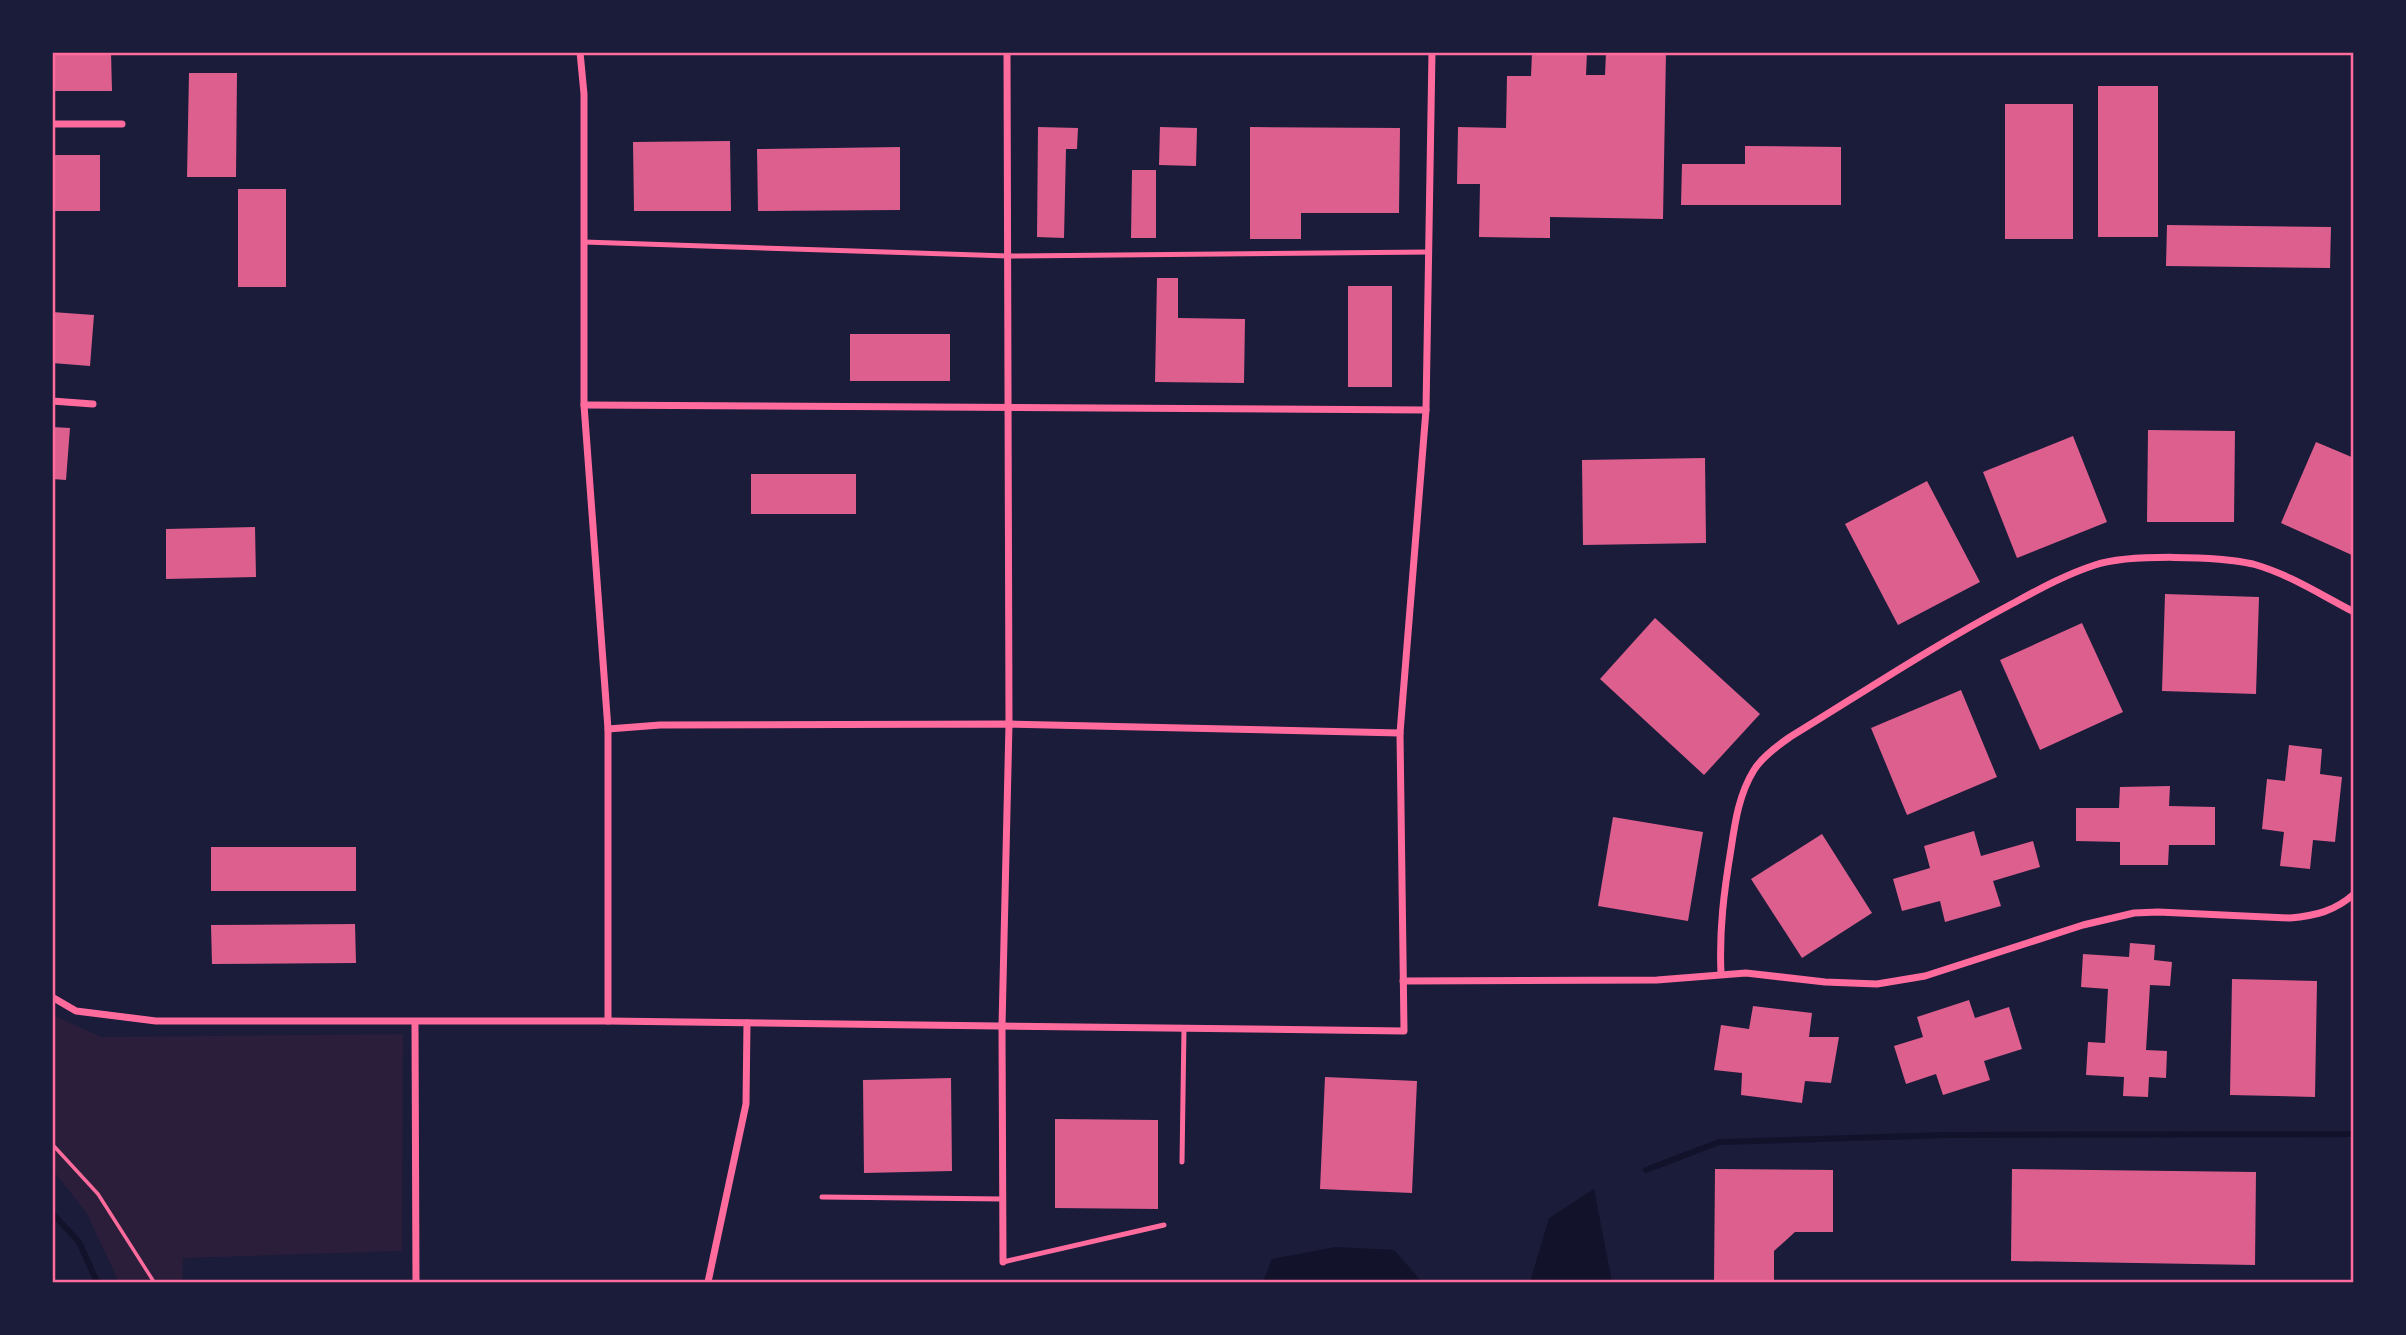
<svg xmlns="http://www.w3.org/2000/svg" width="2406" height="1335" font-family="Ubuntu,sans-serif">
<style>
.green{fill:#2a1e3b}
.water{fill:#12122b}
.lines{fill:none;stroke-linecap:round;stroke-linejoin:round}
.stream{stroke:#12122b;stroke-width:6}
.building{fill:#dd5f8e}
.path{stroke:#ff6b9d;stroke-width:3.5}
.service{stroke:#ff6b9d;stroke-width:5}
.minor{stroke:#ff6b9d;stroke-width:7}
.neatline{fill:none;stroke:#ff6b9d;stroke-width:2.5}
</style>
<rect width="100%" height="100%" fill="#1b1b3a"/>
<polygon class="green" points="53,1015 101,1037 403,1034 402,1251 183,1258 182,1282 119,1282 87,1214 53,1170"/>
<g class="water">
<polygon points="1594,1189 1612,1282 1530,1282 1549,1218"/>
<polygon points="1336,1247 1394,1250 1422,1282 1263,1282 1272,1259"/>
</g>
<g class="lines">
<g class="stream">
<polyline points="1646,1170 1719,1142 1947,1135 2354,1134"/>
<polyline points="52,1213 79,1242 97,1282"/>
</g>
</g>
<g class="building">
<polygon points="52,52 111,52 112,91 52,91"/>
<polygon points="1532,52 1587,52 1586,75 1605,75 1606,52 1666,52 1663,219 1550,217 1550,238 1479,237 1480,184 1457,184 1458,127 1506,128 1507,76 1531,76"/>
<polygon points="189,73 237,73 236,177 187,177"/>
<rect x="2098" y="86" width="60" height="151"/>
<rect x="2005" y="104" width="68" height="135"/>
<polygon points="1038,127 1078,128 1077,149 1066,149 1064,238 1037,237"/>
<polygon points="1160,127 1197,128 1196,166 1159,165"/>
<polygon points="1250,127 1400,128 1399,213 1301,213 1301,239 1250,239"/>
<polygon points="730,141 731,211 634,211 633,142"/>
<polygon points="1745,146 1841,147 1841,205 1681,205 1682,164 1745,164"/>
<polygon points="900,147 900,210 758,211 757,149"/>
<rect x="52" y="155" width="48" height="56"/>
<polygon points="1132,170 1156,170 1156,238 1131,238"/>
<rect x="238" y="189" width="48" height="98"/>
<polygon points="2167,225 2331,227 2330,268 2166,266"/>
<polygon points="1157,278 1178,278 1178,318 1245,319 1244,383 1155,382"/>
<rect x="1348" y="286" width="44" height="101"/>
<polygon points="52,312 94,315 90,366 52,363"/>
<rect x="850" y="334" width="100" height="47"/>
<polygon points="52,427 70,428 66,480 52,479"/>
<polygon points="2148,430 2235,431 2234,522 2147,522"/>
<polygon points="2073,436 2107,522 2017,558 1983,472"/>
<polygon points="2316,442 2354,458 2354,556 2281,523"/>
<polygon points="1705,458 1706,543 1583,545 1582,460"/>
<rect x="751" y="474" width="105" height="40"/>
<polygon points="1927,481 1980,582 1898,625 1845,524"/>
<polygon points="255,527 256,577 166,579 166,529"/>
<polygon points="2165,594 2259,597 2256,694 2162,691"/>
<polygon points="1655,618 1760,714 1704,775 1600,679"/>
<polygon points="2082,623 2123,712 2040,750 2000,660"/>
<polygon points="1961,690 1997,777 1907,815 1871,728"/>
<polygon points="2289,745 2322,749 2320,774 2342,777 2335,842 2313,840 2310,869 2280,866 2284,832 2262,829 2267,779 2285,781"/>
<polygon points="2170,786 2169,806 2215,807 2215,845 2169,845 2168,865 2120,865 2120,842 2076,841 2076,808 2119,808 2120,787"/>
<polygon points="1613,817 1703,832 1688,921 1598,906"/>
<polygon points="1974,831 1981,856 2033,841 2040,867 1993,881 2001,906 1945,922 1940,901 1902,911 1893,879 1930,868 1924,846"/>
<polygon points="1822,834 1872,913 1802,958 1751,879"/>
<rect x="211" y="847" width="145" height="44"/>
<polygon points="355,924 356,963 212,964 211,925"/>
<polygon points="2130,943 2155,945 2154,960 2172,962 2170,986 2150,985 2146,1050 2167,1051 2166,1078 2149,1077 2148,1097 2123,1096 2124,1077 2086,1075 2088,1042 2105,1043 2108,989 2081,987 2083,954 2129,957"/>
<polygon points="2232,979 2317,981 2315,1097 2230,1095"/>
<polygon points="1969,1000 1975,1018 2009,1007 2022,1049 1984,1061 1990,1080 1943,1095 1936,1074 1906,1084 1894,1046 1923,1037 1917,1017"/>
<polygon points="1753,1006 1812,1013 1809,1037 1839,1037 1831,1083 1805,1081 1802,1103 1741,1095 1742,1073 1714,1070 1721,1025 1749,1029"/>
<polygon points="1325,1077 1417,1081 1412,1193 1320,1189"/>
<polygon points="951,1078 952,1171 864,1173 863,1080"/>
<polygon points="1055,1119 1158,1120 1158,1209 1055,1208"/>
<polygon points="1715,1169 1833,1170 1833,1232 1795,1232 1774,1251 1774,1282 1714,1282"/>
<polygon points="2012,1169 2256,1172 2255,1265 2011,1261"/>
</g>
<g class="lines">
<polyline class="path" points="52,1144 98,1194 154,1282"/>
<g class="service">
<polyline points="584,242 1008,256 1429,252"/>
<polyline points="1182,1162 1184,1028"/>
<polyline points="822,1197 1003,1199"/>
<polyline points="1003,1262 1164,1225"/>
</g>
<g class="minor">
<polyline points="580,52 584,94 584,405 608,729 608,1021"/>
<polyline points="52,124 122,124"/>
<polyline points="52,401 93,404"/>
<polyline points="584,405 1426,410"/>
<polyline points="608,729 660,725 1009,724 1400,733"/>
<path d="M1721 974C1719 930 1724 891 1731 849 1735 822 1739 794 1754 770 1762 757 1777 746 1790 737 1862 693 1933 646 2008 606 2036 591 2064 575 2095 565 2128 554 2219 556 2253 564 2289 574 2321 595 2354 612"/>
<path d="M1403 981 1657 980 1746 973 1825 982 1877 984 1925 976 2083 925 2134 913 2158 912 2290 918C2315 916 2335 911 2354 894"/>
<polyline points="52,997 76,1011 156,1021 608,1021 1404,1031 1400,733 1426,410 1432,52"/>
<polyline points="415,1023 416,1282"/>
<polyline points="1003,1262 1002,1026 1009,724 1007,52"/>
<polyline points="708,1282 746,1104 747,1023"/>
</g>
</g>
<rect width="2406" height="1335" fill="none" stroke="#1b1b3a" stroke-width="108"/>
<rect x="54" y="54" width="2298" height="1227" class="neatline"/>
</svg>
